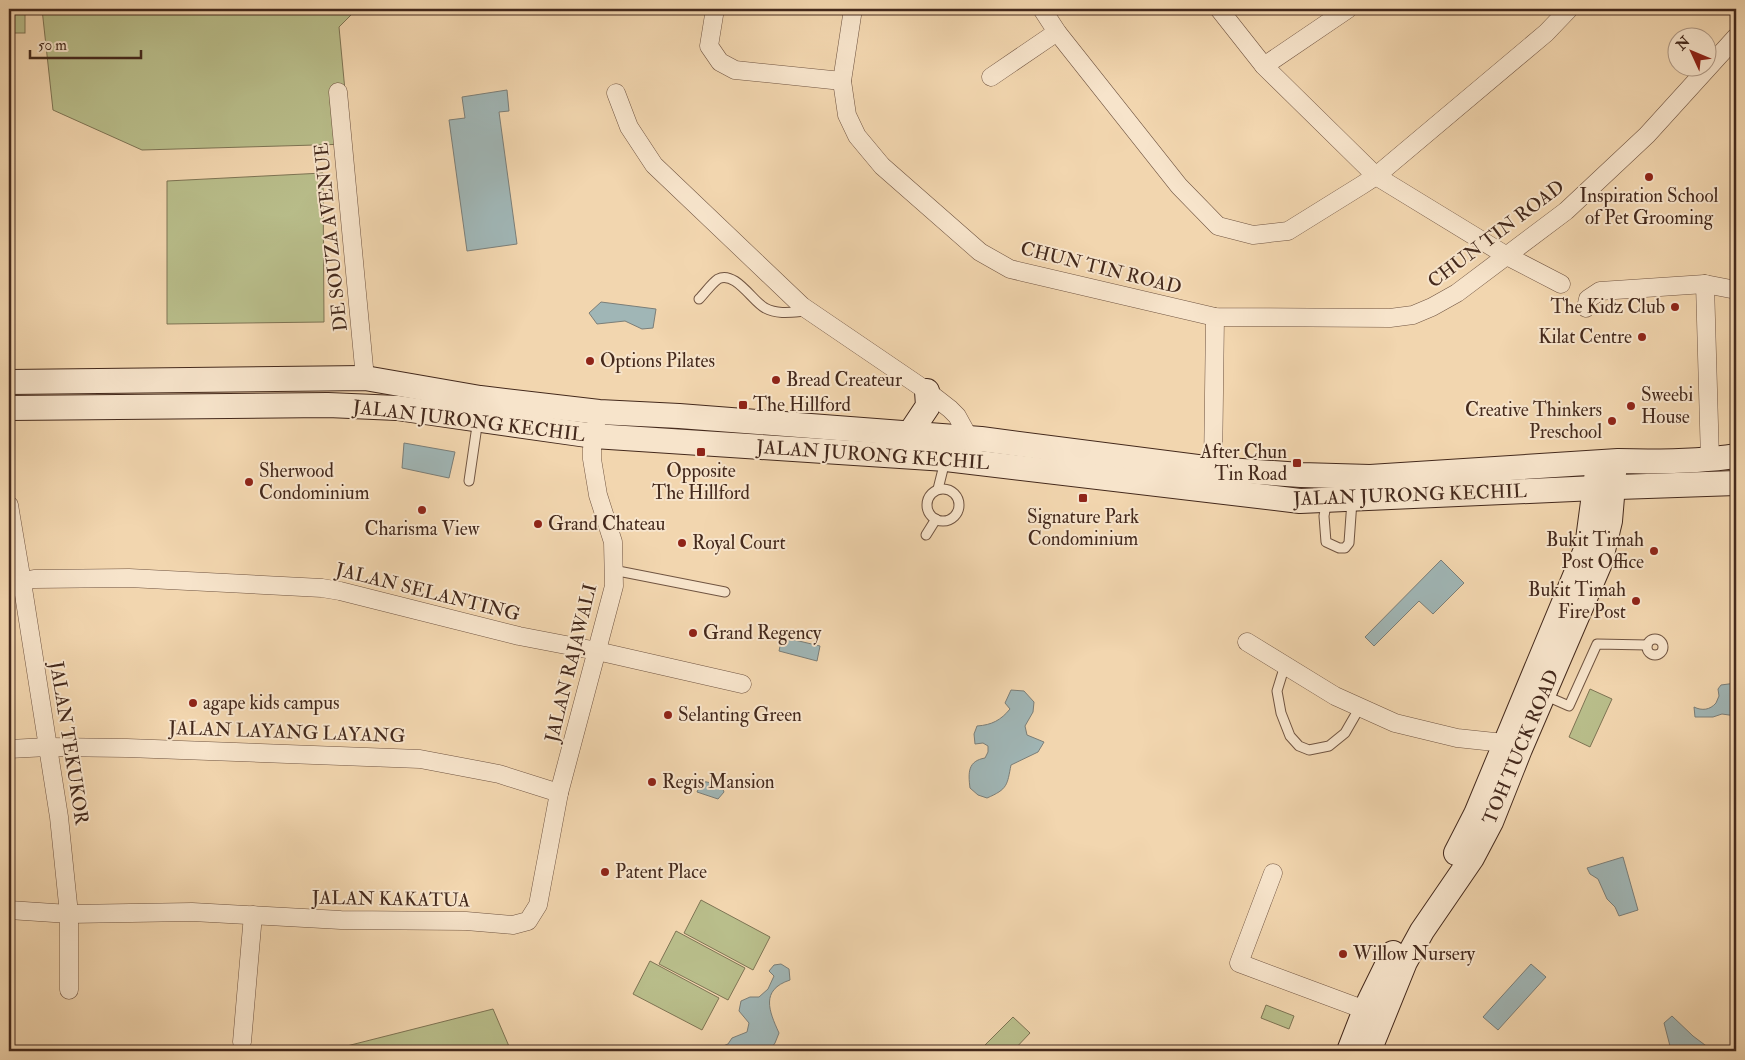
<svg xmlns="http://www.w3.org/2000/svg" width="1745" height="1060" font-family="'IM FELL Double Pica',serif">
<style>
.green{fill:#b9be8b;stroke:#7e7454}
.water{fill:#a0b6b6;stroke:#7b7e78}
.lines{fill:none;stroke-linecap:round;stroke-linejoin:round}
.lane-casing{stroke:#705441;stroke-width:11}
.street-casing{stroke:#705441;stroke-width:19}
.secondary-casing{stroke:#44291c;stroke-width:26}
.lane{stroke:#f7e4cb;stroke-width:9}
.street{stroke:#f7e4cb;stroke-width:18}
.secondary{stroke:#f7e4cb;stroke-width:24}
.poi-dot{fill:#8f2418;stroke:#f7e4cb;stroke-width:2}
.labels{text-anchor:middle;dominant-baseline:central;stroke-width:4;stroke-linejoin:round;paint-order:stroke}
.poi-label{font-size:19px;fill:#44291c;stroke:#f7e4cb;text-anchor:start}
.street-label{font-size:19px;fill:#44291c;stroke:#f7e4cb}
</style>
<rect width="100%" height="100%" fill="#f2d6af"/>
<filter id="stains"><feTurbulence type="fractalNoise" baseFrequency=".004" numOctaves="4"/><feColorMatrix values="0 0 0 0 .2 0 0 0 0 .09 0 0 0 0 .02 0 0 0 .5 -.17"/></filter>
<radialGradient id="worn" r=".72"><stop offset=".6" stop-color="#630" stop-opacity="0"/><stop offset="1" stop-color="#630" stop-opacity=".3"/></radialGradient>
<g class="green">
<rect x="9" y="9" width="16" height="24"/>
<polygon points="42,9 357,9 339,27 350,144 142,150 53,110"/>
<polygon points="323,173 324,322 167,324 167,181"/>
<polygon points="1590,689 1612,699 1590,747 1569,737"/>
<polygon points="701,900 770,937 753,970 684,933"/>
<polygon points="676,931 745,968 728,1000 659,964"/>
<polygon points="650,961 719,998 702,1030 633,994"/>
<polygon points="1266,1005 1294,1016 1289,1029 1261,1018"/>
<polygon points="493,1009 511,1051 327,1051"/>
<polygon points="1013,1017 1030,1033 1013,1051 979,1051"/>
</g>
<g class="water">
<polygon points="507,90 509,111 499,112 517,244 467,251 449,120 465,118 462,97"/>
<polygon points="601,302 656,309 653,328 642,329 625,321 597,324 589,313"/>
<polygon points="404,443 455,452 449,478 402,468"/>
<polygon points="1441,560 1464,583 1433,614 1419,601 1374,646 1365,637"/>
<polygon points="782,637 820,646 817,661 779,651"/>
<path d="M1736 683V716L1722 714 1713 717H1695L1694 707C1702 711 1710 710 1716 703L1719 696 1718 689 1721 685Z"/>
<path d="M1011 690 1024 691 1034 702 1033 712 1025 726 1027 735 1044 742 1038 752 1011 765C1007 785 1008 789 987 798L978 795 970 788C968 772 968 761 985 758L988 752V746L983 743 975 744 974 734 977 726C992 725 1001 720 1010 709L1005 703Z"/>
<polygon points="702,781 721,785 724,792 718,799 697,792"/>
<polygon points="1623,857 1638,910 1619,916 1615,907 1607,899 1598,879 1590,874 1587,868"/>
<path d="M781 964 789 969 790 980C760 990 769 1011 779 1033L775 1043 769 1051H711L728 1044 732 1038 747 1032 749 1023 739 1011 741 1001 750 997H759L768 989 774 976 769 971 774 965Z"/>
<polygon points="1531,964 1546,977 1498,1030 1483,1017"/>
<polygon points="1672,1016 1693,1036 1713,1051 1677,1051 1675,1047 1670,1046 1664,1023"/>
</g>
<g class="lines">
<g class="lane-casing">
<g id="lane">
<path d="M699 299C705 293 711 284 718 279 735 270 753 302 765 308 778 315 793 312 807 311"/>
<polyline points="469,481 478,419"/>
<polyline points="938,489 945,461"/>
<circle cx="943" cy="505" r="16"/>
<polyline points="1327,500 1324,516 1326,542 1339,548 1345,548 1349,543 1352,501"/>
<polyline points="926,535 936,519"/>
<polyline points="613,570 725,592"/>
<circle cx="1655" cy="647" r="8"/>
<polyline points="1285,665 1277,691 1281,713 1290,736 1299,746 1309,750 1329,746 1345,733 1360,707"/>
<polyline points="1544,695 1569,706 1597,644 1647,645"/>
</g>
</g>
<g class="street-casing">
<g id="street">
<polyline points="715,9 709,46 720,62 735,70 842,81"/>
<polyline points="853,9 842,81 847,115 857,136 882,166 980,252 1010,269 1215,317 1390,318 1413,315 1432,307 1457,293 1566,211 1647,135 1736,37"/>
<polyline points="1042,9 1057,32 1179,186 1218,226 1253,235 1288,231 1362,185 1376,176 1546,33 1569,9"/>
<polyline points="1219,9 1264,66 1376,176 1507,256 1561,284"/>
<polyline points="1264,66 1348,9"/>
<polyline points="991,77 1057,32"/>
<polyline points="338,92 365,378"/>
<polyline points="616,93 629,127 654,165 802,306 927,391 950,409 957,416 974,447"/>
<polyline points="1705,284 1710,460"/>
<polyline points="1586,308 1588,299 1600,291 1705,284 1736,290"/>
<polyline points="1213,469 1215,317"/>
<polyline points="9,505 22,582 59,817 69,914 69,990"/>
<polyline points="9,584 34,579 129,578 322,588 340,591 519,636 597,651 742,684"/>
<polyline points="1247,642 1335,696 1395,723 1457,738 1504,743 1515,747"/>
<polyline points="9,749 48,747 127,748 420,759 499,774 559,793"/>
<polyline points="1273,873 1239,963 1365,1010"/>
<polyline points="9,910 69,914 192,912 341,920 466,921 513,925 528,921 538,905 559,793 614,586 613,542 598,495 592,459 592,449 596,425"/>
<polyline points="242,1042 253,915"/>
</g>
</g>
<g class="secondary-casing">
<g id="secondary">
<path d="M9 382 365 378 480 398 599 412 679 416 981 439 1213 469 1301 475 1370 477 1618 461C1658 462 1697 462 1736 456"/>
<polyline points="9,408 328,405 397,408 594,436 946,459 1300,501 1618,487 1736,483"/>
<polyline points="910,433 928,406 927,391"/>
<polyline points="1456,853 1476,814 1587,547 1597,472"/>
<polyline points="1349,1051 1365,1010 1393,953"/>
<polyline points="1369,1051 1405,962 1422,931 1472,858 1491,822 1520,749 1600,563 1610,521 1614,473"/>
</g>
</g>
<use href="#lane" class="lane"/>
<use href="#street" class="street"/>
<use href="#secondary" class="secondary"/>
</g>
<g class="poi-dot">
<circle cx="1649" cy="177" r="5"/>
<circle cx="1675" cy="307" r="5"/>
<circle cx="1642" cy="337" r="5"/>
<circle cx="590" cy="361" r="5"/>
<circle cx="776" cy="380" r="5"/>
<rect x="738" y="400" width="10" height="10" rx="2.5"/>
<circle cx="1631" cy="406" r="5"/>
<circle cx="1612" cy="421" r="5"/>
<rect x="696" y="447" width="10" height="10" rx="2.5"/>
<rect x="1292" y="458" width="10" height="10" rx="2.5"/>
<circle cx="249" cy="482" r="5"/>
<rect x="1078" y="493" width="10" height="10" rx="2.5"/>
<circle cx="422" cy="510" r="5"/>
<circle cx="538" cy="524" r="5"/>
<circle cx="682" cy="543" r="5"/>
<circle cx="1654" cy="551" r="5"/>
<circle cx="1636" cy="601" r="5"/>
<circle cx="693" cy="633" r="5"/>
<circle cx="193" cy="703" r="5"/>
<circle cx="668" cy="715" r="5"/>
<circle cx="652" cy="782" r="5"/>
<circle cx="605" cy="872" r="5"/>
<circle cx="1343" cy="954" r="5"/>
</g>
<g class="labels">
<g class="poi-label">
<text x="1649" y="196" text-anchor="middle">Inspiration School<tspan x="1649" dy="22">of Pet Grooming</tspan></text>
<text x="1665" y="307" text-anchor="end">The Kidz Club</text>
<text x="1632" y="337" text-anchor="end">Kilat Centre</text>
<text x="600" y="361">Options Pilates</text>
<text x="786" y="380">Bread Createur</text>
<text x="1641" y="395">Sweebi<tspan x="1641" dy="22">House</tspan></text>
<text x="753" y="405">The Hillford</text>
<text x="1602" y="410" text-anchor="end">Creative Thinkers<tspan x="1602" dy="22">Preschool</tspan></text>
<text x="1287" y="452" text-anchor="end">After Chun<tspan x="1287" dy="22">Tin Road</tspan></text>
<text x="259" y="471">Sherwood<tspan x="259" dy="22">Condominium</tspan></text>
<text x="701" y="471" text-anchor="middle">Opposite<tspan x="701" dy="22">The Hillford</tspan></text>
<text x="1083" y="517" text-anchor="middle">Signature Park<tspan x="1083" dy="22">Condominium</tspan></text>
<text x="548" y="524">Grand Chateau</text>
<text x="422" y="529" text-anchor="middle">Charisma View</text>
<text x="1644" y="540" text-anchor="end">Bukit Timah<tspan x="1644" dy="22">Post Office</tspan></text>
<text x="692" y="543">Royal Court</text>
<text x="1626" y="590" text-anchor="end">Bukit Timah<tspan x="1626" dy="22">Fire Post</tspan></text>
<text x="703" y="633">Grand Regency</text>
<text x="203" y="703">agape kids campus</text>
<text x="678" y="715">Selanting Green</text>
<text x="662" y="782">Regis Mansion</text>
<text x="615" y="872">Patent Place</text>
<text x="1353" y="954">Willow Nursery</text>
</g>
<g class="street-label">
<text transform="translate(1496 234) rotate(-37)">CHUN TIN ROAD</text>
<text transform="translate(331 237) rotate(-96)">DE SOUZA AVENUE</text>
<text transform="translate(1101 268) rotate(14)">CHUN TIN ROAD</text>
<text transform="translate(469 421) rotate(7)">JALAN JURONG KECHIL</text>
<text transform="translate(873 455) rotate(4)">JALAN JURONG KECHIL</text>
<text transform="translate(1410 495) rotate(-2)">JALAN JURONG KECHIL</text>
<text transform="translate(428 592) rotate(14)">JALAN SELANTING</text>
<text transform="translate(571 663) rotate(-76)">JALAN RAJAWALI</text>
<text transform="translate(287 732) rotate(2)">JALAN LAYANG LAYANG</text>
<text transform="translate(69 743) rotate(81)">JALAN TEKUKOR</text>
<text transform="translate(1521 747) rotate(-67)">TOH TUCK ROAD</text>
<text transform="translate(391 899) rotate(1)">JALAN KAKATUA</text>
</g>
</g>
<rect width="1745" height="1060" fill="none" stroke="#f2d6af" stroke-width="30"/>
<rect x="10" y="10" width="1725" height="1040" fill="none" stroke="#44291c" stroke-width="2.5"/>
<rect x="15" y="15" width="1715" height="1030" fill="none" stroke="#44291c"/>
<g transform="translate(1692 52) rotate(314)"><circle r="24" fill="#f7e4cb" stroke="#af9985"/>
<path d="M0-4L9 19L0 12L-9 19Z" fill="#8f2418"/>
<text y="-8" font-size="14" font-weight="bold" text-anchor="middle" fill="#44291c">N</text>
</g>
<path d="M30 50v8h111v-8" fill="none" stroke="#44291c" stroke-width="2.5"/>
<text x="38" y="50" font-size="15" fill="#44291c" stroke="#f7e4cb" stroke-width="4" paint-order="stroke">50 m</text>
<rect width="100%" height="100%" filter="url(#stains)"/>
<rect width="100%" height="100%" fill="url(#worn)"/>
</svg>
